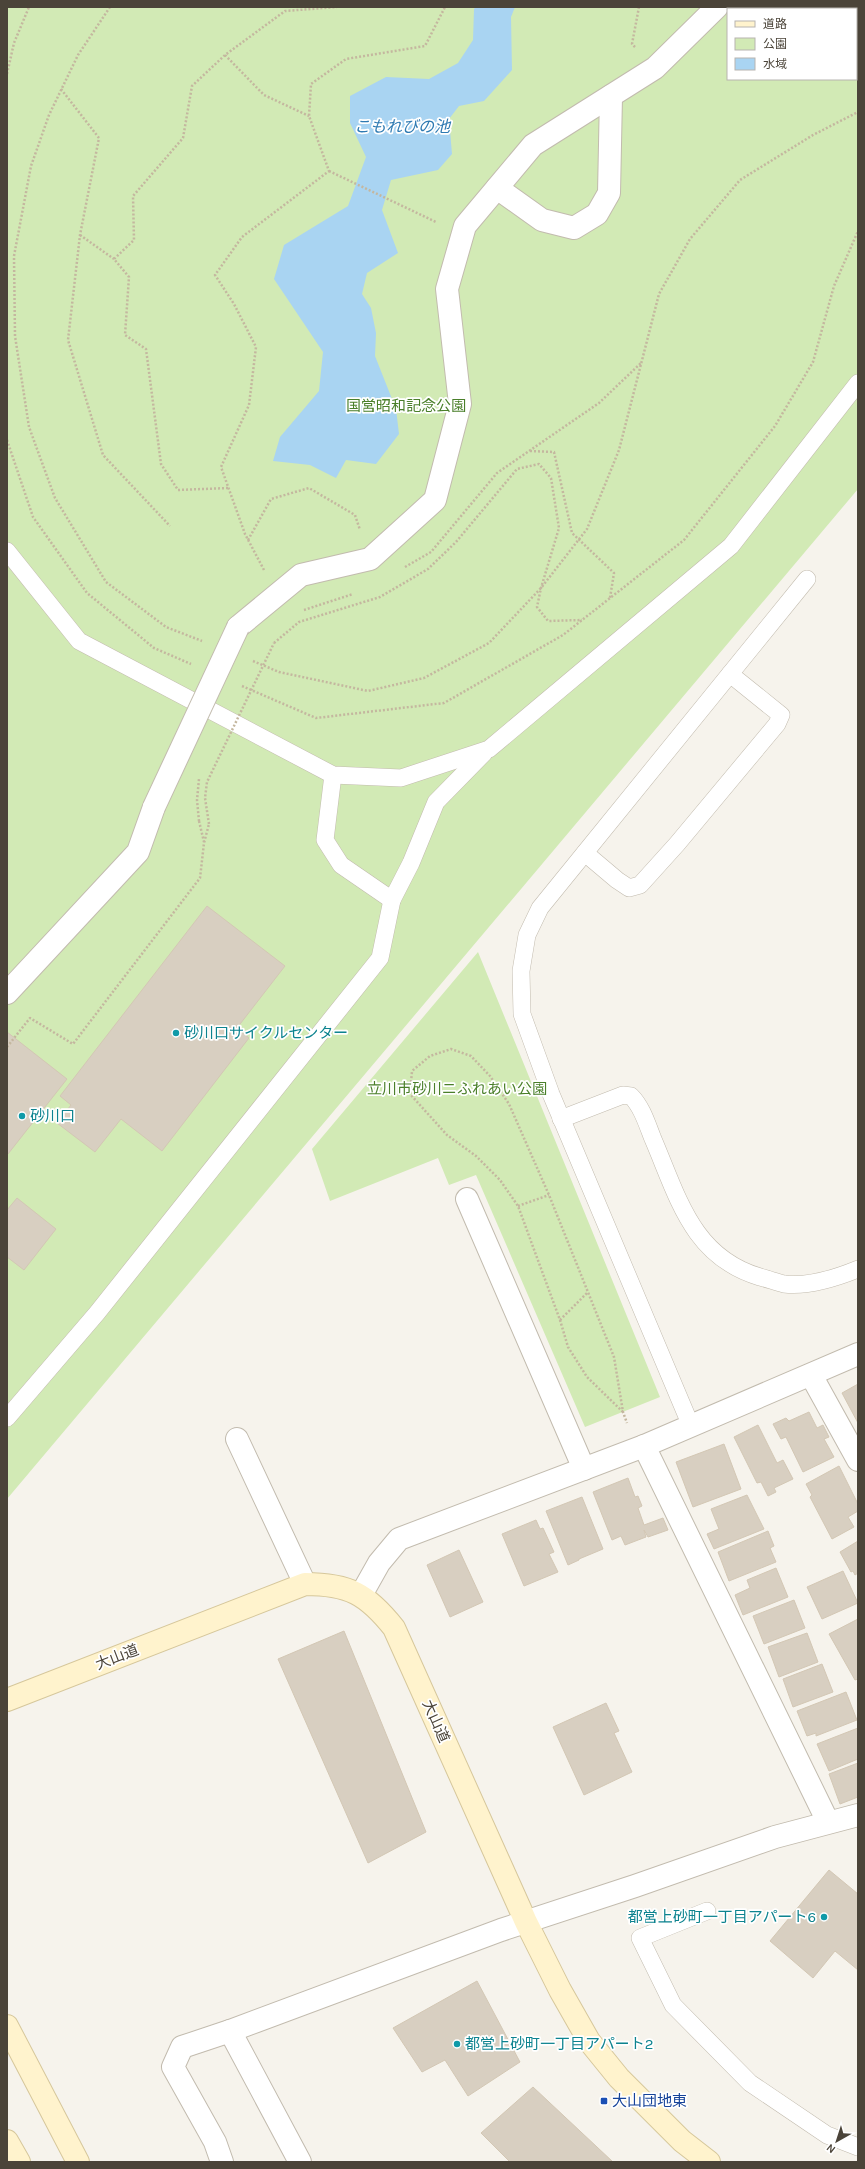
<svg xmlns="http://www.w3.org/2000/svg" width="865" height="2169" font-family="Karla,'Noto Sans JP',sans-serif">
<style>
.green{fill:#d2eab5;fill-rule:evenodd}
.water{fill:#a9d4f2}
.building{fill:#d8cfc1;stroke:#d3c7b4}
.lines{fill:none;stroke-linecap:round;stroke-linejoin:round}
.lane-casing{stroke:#c2bbae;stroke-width:18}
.street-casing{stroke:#c2bbae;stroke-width:24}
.secondary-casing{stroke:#d6c79b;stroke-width:24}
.path{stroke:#c4b79f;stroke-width:2.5;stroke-dasharray:2 2;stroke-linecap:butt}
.lane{stroke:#fff;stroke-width:17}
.street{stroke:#fff;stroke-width:22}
.secondary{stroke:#fff3cd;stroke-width:22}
.street-bridge-casing{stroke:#c2bbae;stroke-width:24;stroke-linecap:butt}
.path-bridge{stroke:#c4b79f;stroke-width:2.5;stroke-dasharray:2 2;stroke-linecap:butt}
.street-bridge{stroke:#fff;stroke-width:22}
.culture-dot{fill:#0f9aa8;stroke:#fff;stroke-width:1.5}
.transit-dot{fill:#1a4fb4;stroke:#fff;stroke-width:1.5}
.labels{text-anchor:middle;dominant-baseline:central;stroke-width:3.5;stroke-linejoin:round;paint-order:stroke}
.park-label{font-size:15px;fill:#4a7f2a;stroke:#fff}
.culture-label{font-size:15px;fill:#0d838f;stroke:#fff;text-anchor:start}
.street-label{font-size:15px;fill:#4b4439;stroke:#fff}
.transit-label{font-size:15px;fill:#164399;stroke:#fff;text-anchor:start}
.water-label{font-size:16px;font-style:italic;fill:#2e7ab2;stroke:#fff}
</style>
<rect width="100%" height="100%" fill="#f6f3ec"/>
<g class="green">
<path d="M7 7H858V489L7 1499ZM728 9H856V79H728Z"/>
<polygon points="478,952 660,1397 585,1427 476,1175 449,1185 438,1158 330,1201 312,1149"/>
</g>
<polygon class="water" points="476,7 515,7 511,17 512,70 484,101 459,106 449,119 452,154 438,170 391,180 382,210 398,253 367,273 362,294 371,308 376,333 375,356 396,409 399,434 376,464 346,460 336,478 310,465 273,461 280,437 319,391 323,352 274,279 284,245 348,206 366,157 350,123 350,96 386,77 429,79 458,63 473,40 474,9"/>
<g class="building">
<polygon points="207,906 285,966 237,1028 249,1038 162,1151 121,1119 95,1152 57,1123 71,1105 60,1096"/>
<polygon points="7,1032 67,1079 8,1154 7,1153"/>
<polygon points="17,1198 56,1229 24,1270 7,1257 7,1210"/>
<polygon points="858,1384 858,1423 842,1393"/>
<polygon points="809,1412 817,1428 823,1425 829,1437 824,1439 834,1457 803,1472 786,1437 781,1439 773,1424 786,1418 789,1421"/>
<polygon points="758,1425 777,1463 783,1460 793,1479 774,1488 776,1492 768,1496 761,1482 757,1483 734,1437"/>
<polygon points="724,1444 741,1489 693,1507 676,1462"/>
<polygon points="839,1466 858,1504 858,1511 848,1517 854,1527 832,1539 810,1497 812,1495 806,1484"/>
<polygon points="628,1478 635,1497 638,1496 642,1506 638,1508 644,1525 663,1518 668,1530 648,1537 644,1530 646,1537 625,1545 621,1536 612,1540 593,1492"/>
<polygon points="747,1495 764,1529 714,1549 707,1534 719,1529 711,1509"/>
<polygon points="582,1497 603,1549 579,1559 579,1560 568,1565 546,1511"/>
<polygon points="536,1520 540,1529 543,1528 554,1552 549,1554 558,1572 524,1586 502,1534"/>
<polygon points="768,1531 774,1546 770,1548 776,1562 729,1581 718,1552"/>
<polygon points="858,1541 858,1573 855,1575 853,1571 851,1572 840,1552"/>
<polygon points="459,1550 483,1602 450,1617 427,1565"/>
<polygon points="776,1568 788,1597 743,1615 735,1595 750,1588 747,1580"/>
<polygon points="843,1571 858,1603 822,1619 807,1587"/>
<polygon points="794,1600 805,1628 764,1644 753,1616"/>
<polygon points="858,1619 858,1679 855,1680 829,1634"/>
<polygon points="344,1631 426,1832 368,1863 278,1659"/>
<polygon points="807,1633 818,1662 779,1677 768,1647"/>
<polygon points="822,1664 833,1692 793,1707 783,1679"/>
<polygon points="846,1692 857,1720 816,1736 816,1733 807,1736 797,1711"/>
<polygon points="606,1703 619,1731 614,1733 632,1772 584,1795 553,1727"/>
<polygon points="858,1728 858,1759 829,1771 817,1744"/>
<polygon points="858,1763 858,1797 840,1804 829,1774"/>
<polygon points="829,1870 858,1894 858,1970 835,1951 813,1978 770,1941"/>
<polygon points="477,1981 520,2062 468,2096 445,2060 422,2072 393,2028"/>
<polygon points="533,2087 613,2162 510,2162 481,2133"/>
</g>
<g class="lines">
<g class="lane-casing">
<g id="lane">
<polyline points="7,551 79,641 333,775 401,778 489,749 731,546 858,383"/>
<polyline points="333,775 325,840 341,865 392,900 411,863 436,802 484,753"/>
<polyline points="585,853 617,880 629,888 640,885 677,844 777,724 781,715 730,674"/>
<path d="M561 1119 623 1095 631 1096C642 1107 647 1124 653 1139 678 1197 692 1257 760 1277 768 1279 776 1282 784 1284 808 1287 836 1278 858 1269"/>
<polyline points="7,1418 97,1313 380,958 392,900"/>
<polyline points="691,1426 551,1094 522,1014 521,971 527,935 540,908 807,579"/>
<polyline points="707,1911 640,1938 673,2005 750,2083 827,2135 858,2147"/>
</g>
</g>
<g class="street-casing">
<g id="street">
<polyline points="497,188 542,220 574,228 597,214 609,193 611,96"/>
<polyline points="238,627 301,575 370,559 435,500 460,404 447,289 465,226 533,145 655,68 717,7"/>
<polyline points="7,993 138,852 154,807"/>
<polyline points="467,1199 584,1469"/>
<polyline points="811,1375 858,1460"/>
<polyline points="237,1439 305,1584"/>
<polyline points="644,1446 828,1822"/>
<polyline points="361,1595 379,1563 399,1539 644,1446 858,1354"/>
<polyline points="230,2031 300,2162"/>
<polyline points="222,2162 215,2142 173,2067 182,2047 230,2031 501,1930 635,1886 775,1837 858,1815"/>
</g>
</g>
<g class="secondary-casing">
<g id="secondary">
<path d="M7 1700 305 1584C349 1584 367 1594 394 1628L526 1922 560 1990 589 2041 619 2078 682 2141 709 2162"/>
<polyline points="7,2026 78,2162"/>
<polyline points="7,2141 19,2162"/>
</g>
</g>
<g class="path">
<polyline points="110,7 78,55 49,115 31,166 14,256 15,336 29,427 55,498 106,582 166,627 202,641"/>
<polyline points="635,47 632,44 639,7"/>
<polyline points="225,55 264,95 309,116"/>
<polyline points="7,74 14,43 29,7"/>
<polyline points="61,89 99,138 80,235 68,340 103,455 170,526"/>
<polyline points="329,171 436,222"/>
<polyline points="80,235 114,259"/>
<polyline points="7,440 33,517 87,593 154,648 191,664"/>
<polyline points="530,451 554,452 572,533 614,573 610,598"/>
<polyline points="228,488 178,490 161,464 146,349 125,335 129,277 114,259 134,240 133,196 183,138 192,86 225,55 285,11 337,7"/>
<polyline points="248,540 271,499 309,488 355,515 360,530"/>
<polyline points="405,567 431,552 497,473 599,403 641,363"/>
<polyline points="264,570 245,534 221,467 249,405 256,347 234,304 215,275 242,237 329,171 309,116 311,84 346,59 425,46 445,7"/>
<polyline points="304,610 353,594"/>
<polyline points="274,643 299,622 380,597 428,569 456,542 517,469 539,464 551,478 559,528 541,588 537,607 548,621 582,620"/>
<polyline points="253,661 279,672 368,691 424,678 489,643 541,588 587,529 619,450 659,294 690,239 740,180 813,135 858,112"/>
<polyline points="242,686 316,718 444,703 563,635 684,540 775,426 813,362 834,286 858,231"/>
<polyline points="199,821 204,842"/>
<polyline points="7,1047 30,1018 73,1044 200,878 204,843 209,824"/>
<polyline points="518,1206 549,1195"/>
<polyline points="560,1320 588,1292"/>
<polyline points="623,1412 587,1377 568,1347 560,1320 518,1206 500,1180 476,1156 447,1135 410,1094 412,1071 430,1056 451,1049 471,1056 490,1076 509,1104 549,1195 614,1357 623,1412 627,1423"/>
</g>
<use href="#lane" class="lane"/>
<use href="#street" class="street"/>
<use href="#secondary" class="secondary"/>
<g class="street-bridge-casing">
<polyline id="street-bridge" points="154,807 238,627"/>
</g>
<g class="path-bridge">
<polyline points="199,821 197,800 199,779"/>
<polyline points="209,824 205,798 207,782 274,643"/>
</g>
<use href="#street-bridge" class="street-bridge"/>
</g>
<g class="culture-dot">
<circle cx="176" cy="1033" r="4"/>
<circle cx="22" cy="1116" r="4"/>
<circle cx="824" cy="1917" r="4"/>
<circle cx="457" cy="2044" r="4"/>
</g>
<rect class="transit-dot" x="600" y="2097" width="8" height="8" rx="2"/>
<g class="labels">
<g class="park-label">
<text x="406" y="406">国営昭和記念公園</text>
<text x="457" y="1089">立川市砂川ニふれあい公園</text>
</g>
<g class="culture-label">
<text x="184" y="1033">砂川口サイクルセンター</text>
<text x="30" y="1116">砂川口</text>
<text x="816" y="1917" text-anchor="end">都営上砂町一丁目アパート6</text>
<text x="465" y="2044">都営上砂町一丁目アパート2</text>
</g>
<g class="street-label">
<text transform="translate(117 1657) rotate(-21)">大山道</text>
<text transform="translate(436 1721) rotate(66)">大山道</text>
</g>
<g class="transit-label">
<text x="612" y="2101">大山団地東</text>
</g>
<g class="water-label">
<text x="402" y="126">こもれびの池</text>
</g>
</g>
<rect width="865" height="2169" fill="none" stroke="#4b4439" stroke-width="16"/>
<rect x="727" y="8" width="130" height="72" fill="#ffffff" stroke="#b7b4b0"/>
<rect x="735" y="21" width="20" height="6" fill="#fff3cd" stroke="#b7b4b0"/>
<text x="763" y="28" font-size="12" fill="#4b4439">道路</text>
<rect x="735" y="38" width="20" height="12" fill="#d2eab5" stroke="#b7b4b0"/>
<text x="763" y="48" font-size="12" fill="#4b4439">公園</text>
<rect x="735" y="58" width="20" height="12" fill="#a9d4f2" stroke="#b7b4b0"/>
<text x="763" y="68" font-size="12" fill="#4b4439">水域</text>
<g transform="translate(837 2141) rotate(219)" stroke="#ffffff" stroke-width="3" paint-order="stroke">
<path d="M0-3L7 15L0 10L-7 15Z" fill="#4b4439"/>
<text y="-6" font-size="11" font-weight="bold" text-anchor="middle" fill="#4b4439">N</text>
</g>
</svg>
